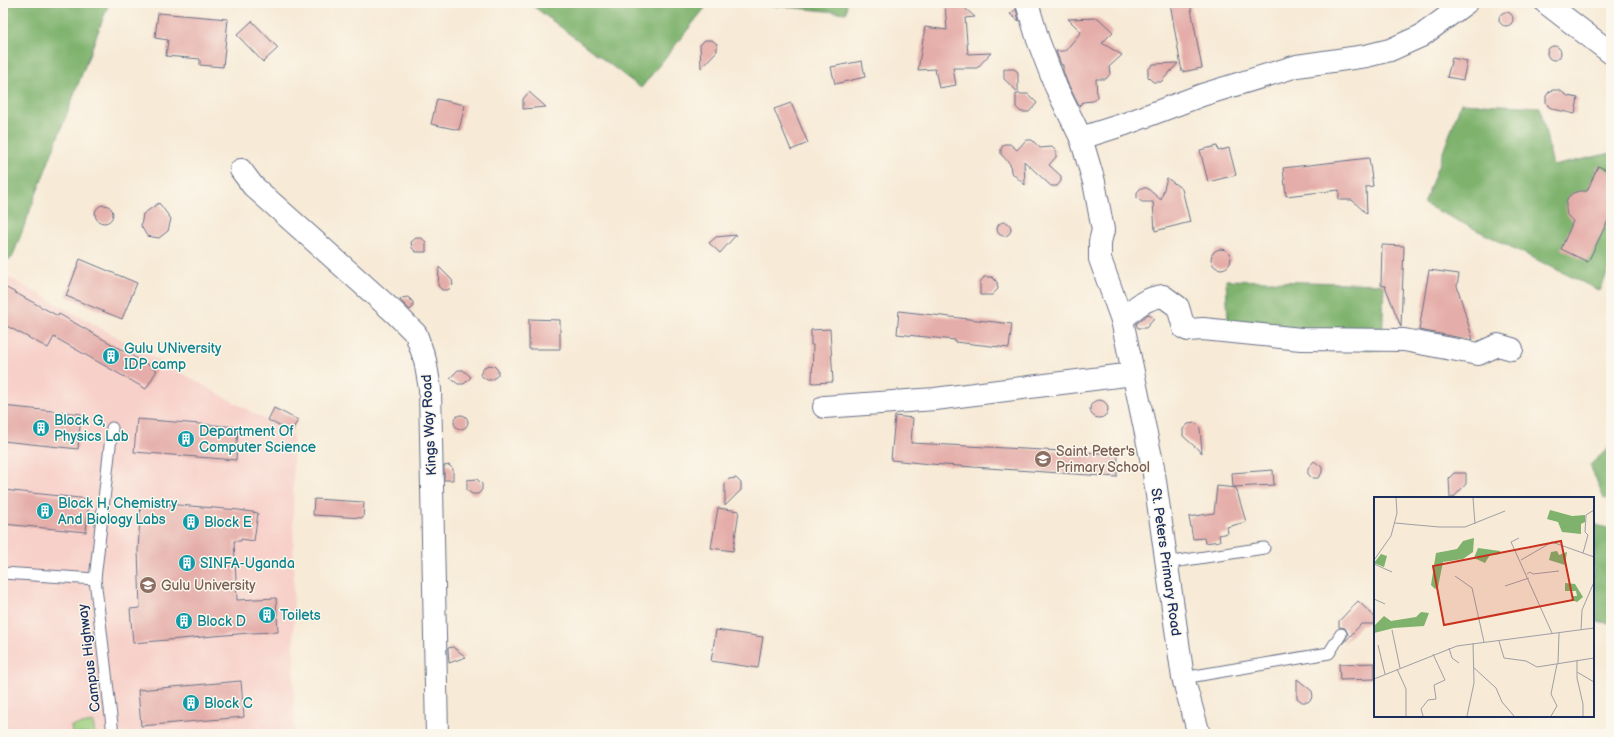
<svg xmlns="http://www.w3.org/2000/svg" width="1614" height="737" font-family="'Balsamiq Sans',sans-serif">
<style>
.built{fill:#f7d0c9}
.green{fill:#9dcf7e;stroke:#5c7f6e}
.forest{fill:#7eb26d;stroke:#4c7066}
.building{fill:#e5ada9}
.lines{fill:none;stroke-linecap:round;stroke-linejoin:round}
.lane-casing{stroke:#687088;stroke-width:13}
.street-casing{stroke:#687088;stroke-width:24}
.lane{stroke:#fff;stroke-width:11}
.street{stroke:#fff;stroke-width:22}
.labels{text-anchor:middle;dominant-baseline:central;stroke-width:3;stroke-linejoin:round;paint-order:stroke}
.culture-label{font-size:14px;fill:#0d838f;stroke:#fbf7ec;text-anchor:start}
.street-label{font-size:14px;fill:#1b2f5e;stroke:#fbf7ec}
.education-label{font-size:14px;fill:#785e54;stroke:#fbf7ec;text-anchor:start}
.inset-road{fill:none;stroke:#9f9fa6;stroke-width:1}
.view{fill:#c8321e;fill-opacity:0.15;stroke:#c8321e;stroke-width:2}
.inset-edge{fill:none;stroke:#1b2f5e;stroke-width:2}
</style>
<rect width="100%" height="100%" fill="#fbf7ec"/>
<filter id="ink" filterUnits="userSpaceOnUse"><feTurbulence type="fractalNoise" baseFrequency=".025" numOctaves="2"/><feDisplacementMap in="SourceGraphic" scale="8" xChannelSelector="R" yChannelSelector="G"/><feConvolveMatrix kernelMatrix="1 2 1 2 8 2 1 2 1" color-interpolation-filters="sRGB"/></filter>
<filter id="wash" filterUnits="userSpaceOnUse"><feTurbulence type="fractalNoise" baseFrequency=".012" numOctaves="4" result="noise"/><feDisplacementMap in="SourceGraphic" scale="16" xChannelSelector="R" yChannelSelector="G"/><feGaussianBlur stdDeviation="0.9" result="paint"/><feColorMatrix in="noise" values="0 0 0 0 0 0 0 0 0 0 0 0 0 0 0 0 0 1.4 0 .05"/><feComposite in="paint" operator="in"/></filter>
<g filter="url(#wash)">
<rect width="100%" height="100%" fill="#f7ead6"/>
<polygon class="built" points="3,274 293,435 294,734 3,734"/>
<polygon class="green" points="93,722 95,734 72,734 71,726"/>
<g class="forest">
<polygon points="3,3 109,3 12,258 3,262"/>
<polygon points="529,3 709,3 641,88"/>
<polygon points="747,3 847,3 846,13"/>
<polygon points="1461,103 1540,107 1553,166 1611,153 1611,264 1600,291 1424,204"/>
<polygon points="1226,280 1384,284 1382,350 1229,341"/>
<polygon points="1611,446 1611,498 1604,499 1590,465"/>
<polygon points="1593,524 1611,529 1611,624 1593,620"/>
</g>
<g id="blocks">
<g class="building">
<polygon points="945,3 959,3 975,17 965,18 968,54 991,53 977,68 953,68 956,85 939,88 935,69 918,70 925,27 947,30"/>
<polygon points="1170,3 1190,3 1202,68 1182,72"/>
<polygon points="1016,9 1019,21 1010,14"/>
<circle cx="1506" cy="19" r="7"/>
<polygon points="158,13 228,19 223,67 200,65 200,59 166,56 168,40 155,38"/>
<polygon points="1098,18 1113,32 1102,43 1122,55 1109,67 1110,74 1106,79 1096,79 1097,97 1093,101 1083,102 1079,106 1067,82 1063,71 1063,65 1061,65 1056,51 1065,51 1081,32 1068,19"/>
<polygon points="252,21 278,48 263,62 237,35"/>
<polygon points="705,40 712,40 717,44 717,51 701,68 700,45"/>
<circle cx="1554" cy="53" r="7"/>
<polygon points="1452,58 1467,61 1463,80 1447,77"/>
<polygon points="862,61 865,77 835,84 831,67"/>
<polygon points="1178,63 1161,82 1153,82 1148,77 1148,70 1153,64"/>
<polygon points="1004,69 1014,69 1018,72 1018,92 1004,79"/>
<polygon points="1553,90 1559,90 1568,96 1578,98 1575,114 1553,109 1548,106 1546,102 1546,96 1549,92"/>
<polygon points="529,92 546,107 523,109 523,99"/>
<polygon points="1016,94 1028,94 1037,103 1029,112 1021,112 1016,107"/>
<polygon points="437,99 465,105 459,130 431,124"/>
<polygon points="791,103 808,143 791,150 774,109"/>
<polygon points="1026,140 1032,140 1040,148 1052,147 1056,151 1056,157 1049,165 1061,176 1061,181 1057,186 1051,186 1024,161 1025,185 1011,172 1010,164 1001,154 1001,149 1004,144 1010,144 1017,150"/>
<polygon points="1217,146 1218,151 1229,148 1236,175 1208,182 1200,150"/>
<polygon points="1369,158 1373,186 1366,187 1367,214 1352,200 1339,200 1339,190 1286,196 1283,168"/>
<polygon points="1598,166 1611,172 1611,214 1588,262 1561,249 1573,221 1567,215 1566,209 1566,203 1568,197 1573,193 1579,191 1587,191"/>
<polygon points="1167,178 1182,189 1190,222 1155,231 1153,202 1142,202 1137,198 1137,192 1141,188 1147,188 1161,200"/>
<polygon points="159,203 171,219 168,231 159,238 147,236 141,226 143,214"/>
<circle cx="104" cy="214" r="9"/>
<circle cx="1004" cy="229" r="7"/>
<polygon points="736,235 720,253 709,243 716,237"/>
<polygon points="416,238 422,238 426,242 426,252 416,252 412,248 411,242"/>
<polygon points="1382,245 1404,246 1401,327 1385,286 1381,285"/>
<circle cx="1221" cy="259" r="10"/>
<polygon points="80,259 137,283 122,319 66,296"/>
<polygon points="439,267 452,280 453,285 448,290 442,290 438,286"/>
<polygon points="1429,270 1459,274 1457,286 1473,340 1419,330"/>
<polygon points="984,277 992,277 997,282 998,289 992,295 980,295 980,282"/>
<polygon points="3,286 58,316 59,314 157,370 146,389 54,337 48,348 3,324"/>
<polygon points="408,297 413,302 413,307 410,310 400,300 402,298"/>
<polygon points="899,311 1012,324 1009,348 955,342 955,340 897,334"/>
<polygon points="1148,314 1154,319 1146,328 1138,328 1136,324"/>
<polygon points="529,319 560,320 560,349 529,349"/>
<polygon points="830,329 833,382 812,383 813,345 811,345 811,330"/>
<polygon points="489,365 494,366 498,370 498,375 492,380 487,380 480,375 484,367"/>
<polygon points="458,370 463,370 471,377 464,384 458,384 450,378"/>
<circle cx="1099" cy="409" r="9"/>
<polygon points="3,406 81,414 78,449 3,441"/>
<polygon points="274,408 298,420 291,432 268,420"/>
<circle cx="461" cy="422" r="7"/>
<polygon points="895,416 913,418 911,443 1118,454 1117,477 930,464 891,460"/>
<polygon points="137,419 238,427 236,460 134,452"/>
<polygon points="1195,423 1200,428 1202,453 1183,436 1183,429 1188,424"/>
<polygon points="1314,461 1322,467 1322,473 1318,478 1312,478 1308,474 1308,468"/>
<polygon points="449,465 453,469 453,480 444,480 444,466"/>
<polygon points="1273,470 1274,485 1233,487 1232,473"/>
<polygon points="1454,473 1466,473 1466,484 1453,498 1450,498 1449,478"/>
<polygon points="736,478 741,483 741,490 725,506 725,483 729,479"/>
<polygon points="477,479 482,484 482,490 478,494 472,494 467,490 467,480"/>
<polygon points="1217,486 1236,488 1246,522 1227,527 1228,533 1219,535 1220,541 1205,543 1204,538 1193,539 1189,517 1214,513"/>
<polygon points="3,490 89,499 86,532 3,524"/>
<polygon points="314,499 364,502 363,518 313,515"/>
<polygon points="141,502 239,510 258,513 254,541 241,539 241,541 234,541 237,600 276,598 278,632 249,633 133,643 130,609 140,608 138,550"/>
<polygon points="718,508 739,511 733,551 711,548"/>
<polygon points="1358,601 1375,617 1375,624 1361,624 1343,644 1348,634 1345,628 1339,627 1339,621"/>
<polygon points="716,630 763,637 758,668 711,661"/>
<polygon points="453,647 466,657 449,663 448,648"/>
<polygon points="1375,663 1375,679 1340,680 1339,664"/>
<polygon points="1297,679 1312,691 1313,697 1308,702 1302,702 1297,698"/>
<polygon points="241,681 244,717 141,726 138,690"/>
</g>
</g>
</g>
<g filter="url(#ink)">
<use href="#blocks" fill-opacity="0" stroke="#687088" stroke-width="1"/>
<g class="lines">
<g class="lane-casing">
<g id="lane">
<polyline points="112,428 95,579 113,734"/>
<polyline points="1166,563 1264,548"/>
<polyline points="3,573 95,579"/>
<polyline points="1183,678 1329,653 1341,634"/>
</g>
</g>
<g class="street-casing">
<g id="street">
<polyline points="1027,3 1038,40 1056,87 1081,138 1094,182 1103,230 1100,242 1100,259 1122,320 1153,467 1183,678 1199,734"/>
<polyline points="1546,3 1611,53"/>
<polyline points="1081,138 1125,124 1202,95 1297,66 1366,56 1390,50 1421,36 1466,3"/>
<polyline points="241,170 253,186 395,313 416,334 425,360 430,389 437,734"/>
<path d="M1122 320C1134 308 1145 298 1163 296L1178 307 1184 328 1188 330 1203 329 1301 339 1404 340 1478 354 1498 345 1512 349"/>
<polyline points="824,407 935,399 1133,374"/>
</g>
</g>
<use href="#lane" class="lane"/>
<use href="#street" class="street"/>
</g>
</g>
<defs>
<g id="building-disc" transform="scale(0.9)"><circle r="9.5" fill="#0f9aa8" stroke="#fbf7ec"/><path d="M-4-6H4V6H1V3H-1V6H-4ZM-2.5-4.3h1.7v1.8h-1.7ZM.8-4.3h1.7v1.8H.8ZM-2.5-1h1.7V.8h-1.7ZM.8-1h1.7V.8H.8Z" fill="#fff"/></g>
<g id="school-disc" transform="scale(0.9)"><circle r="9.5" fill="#8d6e63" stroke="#fbf7ec"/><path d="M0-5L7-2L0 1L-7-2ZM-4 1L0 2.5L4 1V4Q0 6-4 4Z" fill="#fff"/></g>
<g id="university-disc" transform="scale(0.9)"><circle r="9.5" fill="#8d6e63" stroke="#fbf7ec"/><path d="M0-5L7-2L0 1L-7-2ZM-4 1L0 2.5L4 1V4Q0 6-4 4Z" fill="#fff"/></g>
</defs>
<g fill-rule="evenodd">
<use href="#building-disc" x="111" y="356"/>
<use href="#building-disc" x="41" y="428"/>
<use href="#building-disc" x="186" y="439"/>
<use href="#school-disc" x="1043" y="459"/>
<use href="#building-disc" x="45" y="511"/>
<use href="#building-disc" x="191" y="522"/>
<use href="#building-disc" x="187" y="563"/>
<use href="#university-disc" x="148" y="585"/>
<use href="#building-disc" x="267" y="615"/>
<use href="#building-disc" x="184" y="621"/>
<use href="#building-disc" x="191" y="703"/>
</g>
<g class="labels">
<g class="culture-label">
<text x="124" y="348">Gulu UNiversity<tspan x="124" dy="16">IDP camp</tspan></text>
<text x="54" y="420">Block G,<tspan x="54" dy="16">Physics Lab</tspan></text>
<text x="199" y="431">Department Of<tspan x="199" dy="16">Computer Science</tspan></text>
<text x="58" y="503">Block H, Chemistry<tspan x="58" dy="16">And Biology Labs</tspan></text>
<text x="204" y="522">Block E</text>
<text x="200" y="563">SINFA-Uganda</text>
<text x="280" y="615">Toilets</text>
<text x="197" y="621">Block D</text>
<text x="204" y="703">Block C</text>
</g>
<g class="street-label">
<text transform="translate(429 425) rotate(-93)">Kings Way Road</text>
<text transform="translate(1166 562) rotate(82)">St. Peters Primary Road</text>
<text transform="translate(89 658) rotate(-97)">Campus Highway</text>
</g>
<g class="education-label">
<text x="1056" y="451">Saint Peter's<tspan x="1056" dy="16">Primary School</tspan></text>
<text x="161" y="585">Gulu University</text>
</g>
</g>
<g transform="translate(1374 497)">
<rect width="220" height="220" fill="#f7ead6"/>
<path d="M176 13 198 19 211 18V25L207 27V37L188 35 184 25 173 22ZM100 41 99 55 89 62 69 65 64 90 61 92 57 88 62 56 83 52 89 44ZM104 51 126 54V57L116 58 111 66 100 61ZM183 54 185 58 193 55 191 68 175 63 177 55ZM7 57 13 59 10 70 0 66ZM191 86 201 87 209 100 203 105 198 103 199 99H203L202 94H191ZM47 115 55 116 50 129 20 131 0 136V129L10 119 17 124 42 120Z" fill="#7eb26d"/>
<path class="inset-road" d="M99 1 101 27M21 26 65 30H91L131 14M145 41 137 45 178 136M209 56 214 38 211 35 212 18 220 13M0 63 17 39 23 16 22 1M147 63 178 45 220 60M0 67 18 75M153 77 156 75 159 77 185 74M81 79 98 91 110 145M131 89 155 81M0 102 11 107M18 133 26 171M207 133 208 113 220 85M125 144 130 161 152 164 163 170 220 161M4 148 11 177M75 151 78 161 85 166M203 163V181L209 207V219M184 166 185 136M99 170 122 191 128 205 140 219M23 172 32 192V219M203 175 220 185M0 182 83 149 220 131M49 219 47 212 54 203 62 202 60 188 71 183 59 157M93 219 100 186 99 146M177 219 183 209 177 197 183 167"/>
<path class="view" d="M187 44 199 103 70 128 59 69Z"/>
<rect width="220" height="220" class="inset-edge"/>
</g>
<rect width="1614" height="737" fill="none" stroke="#fbf7ec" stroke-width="16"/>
</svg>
